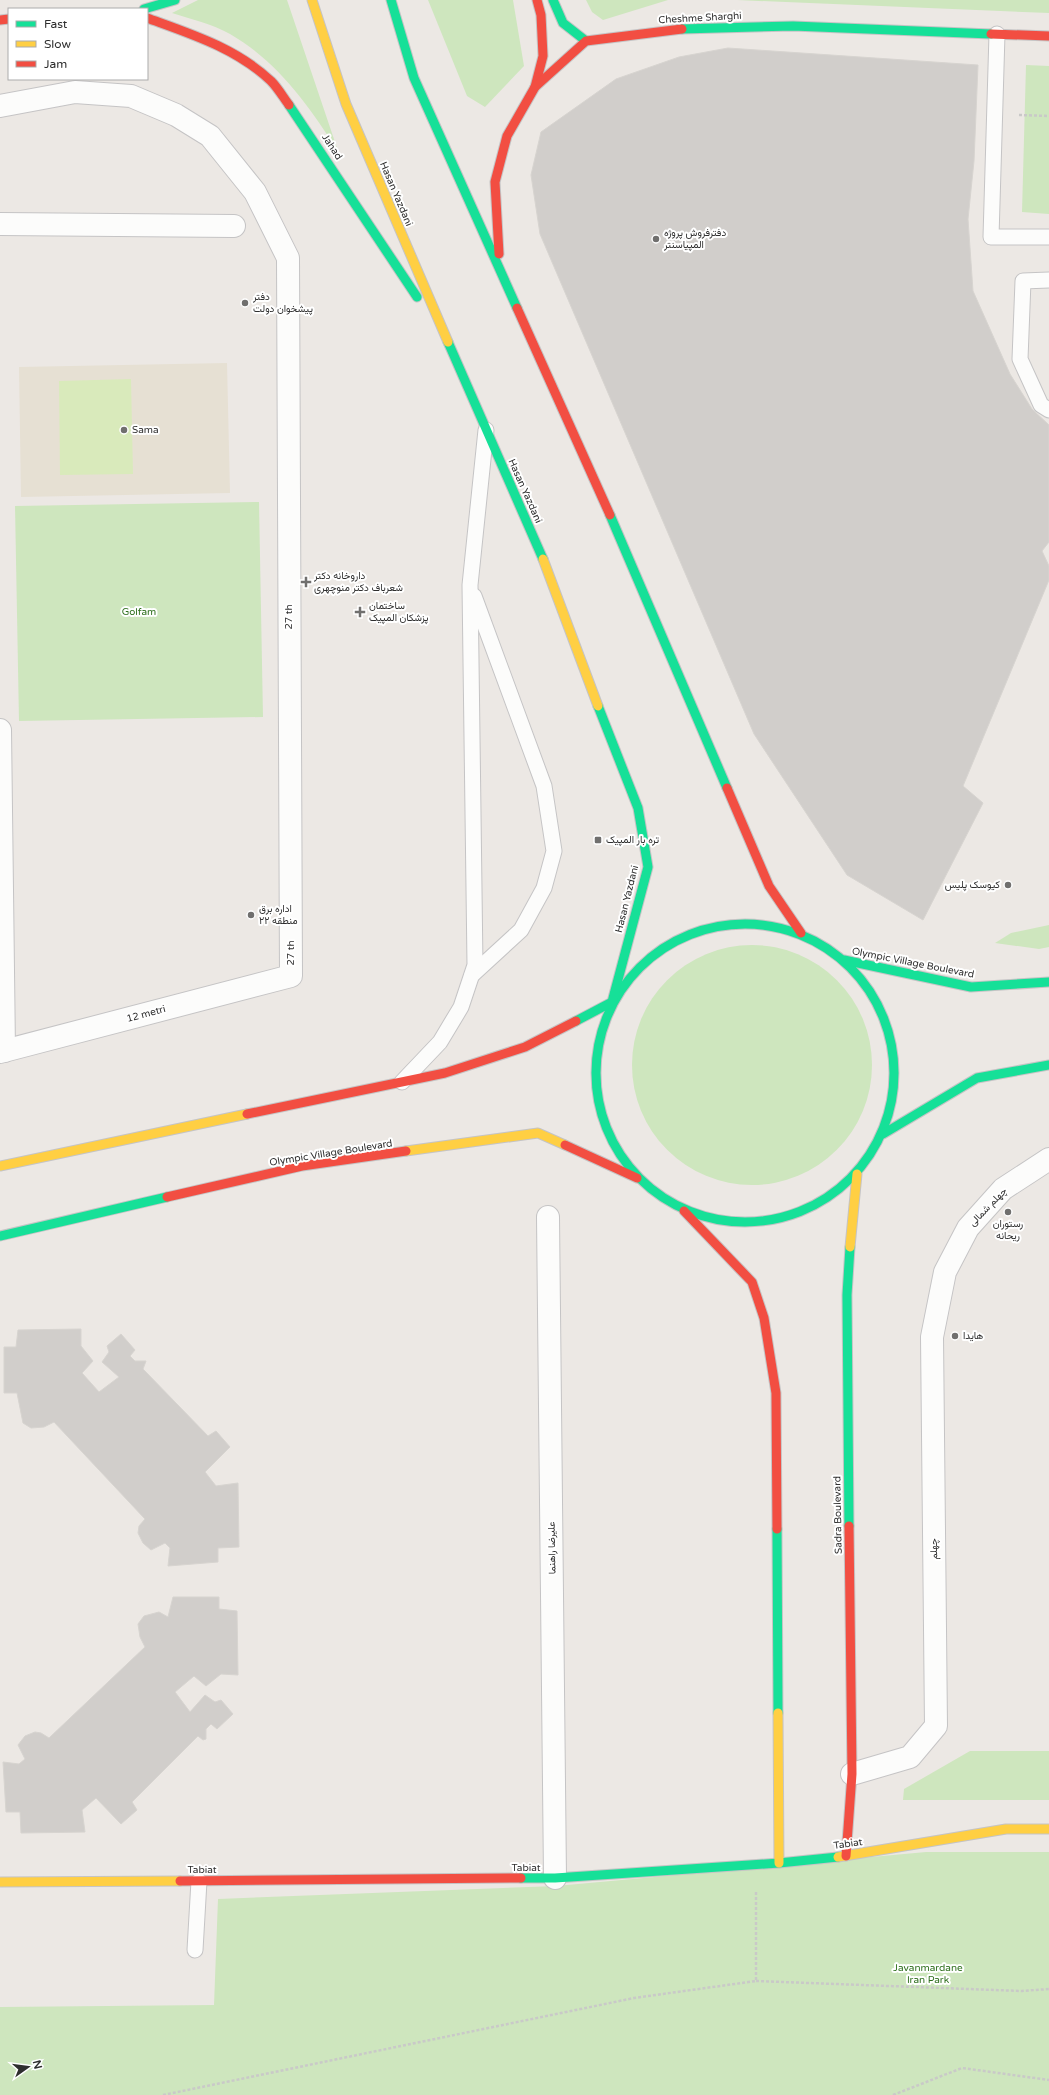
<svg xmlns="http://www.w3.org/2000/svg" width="1049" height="2095" font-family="'Varela Round',Vazirmatn,sans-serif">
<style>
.education{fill:#e6e0d3}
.green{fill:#cee6be}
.pitch{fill:#d9eabb}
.building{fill:#d1cecb;stroke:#d7d4d0}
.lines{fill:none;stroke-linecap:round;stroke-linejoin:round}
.lane-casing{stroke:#c5c4c5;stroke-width:17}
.street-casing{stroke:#c5c4c5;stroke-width:24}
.fast-casing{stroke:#c5c4c5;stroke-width:11}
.slow-casing{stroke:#c5c4c5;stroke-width:11}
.jam-casing{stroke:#c5c4c5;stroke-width:11}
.path{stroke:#c9c9c8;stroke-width:2.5;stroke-dasharray:3 2;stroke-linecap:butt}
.lane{stroke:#fcfcfb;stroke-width:15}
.street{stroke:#fcfcfb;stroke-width:22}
.fast{stroke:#16e098;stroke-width:9}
.slow{stroke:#ffcf43;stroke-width:9}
.jam{stroke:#f24e42;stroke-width:9}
.poi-dot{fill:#706f6e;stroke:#fff;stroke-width:1.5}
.labels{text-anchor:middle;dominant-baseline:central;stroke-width:4;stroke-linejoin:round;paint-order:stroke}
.street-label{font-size:10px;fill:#2e2e2e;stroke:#fff}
.poi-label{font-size:10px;fill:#2e2e2e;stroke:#fff;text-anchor:start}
.park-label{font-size:10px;fill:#2c6e1b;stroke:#fff}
</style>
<rect width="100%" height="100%" fill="#ece8e4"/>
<polygon class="education" points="227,363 230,493 21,497 19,367"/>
<g class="green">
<path d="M198 0H287L338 151C308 105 278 62 230 34 212 24 191 19 172 13Z"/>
<polygon points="428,0 513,0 524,66 485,107 467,96"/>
<polygon points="586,0 668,0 603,20 592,12"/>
<polygon points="737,0 1049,0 1049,13"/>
<polygon points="1026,65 1049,66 1049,214 1022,212"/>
<polygon points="259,502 263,717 19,721 15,506"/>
<polygon points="1049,925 1049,947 1039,949 995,943 1011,933"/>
<circle cx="752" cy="1065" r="120"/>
<polygon points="970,1751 1049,1751 1049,1800 903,1800 904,1789"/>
<polygon points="926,1852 1049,1852 1049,2095 0,2095 0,2007 214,2005 218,1899 556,1886"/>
</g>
<polygon class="pitch" points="131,379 133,474 60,475 59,381"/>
<g class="building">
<polygon points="728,48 978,65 974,161 968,219 973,291 1010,374 1032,409 1049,425 1049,542 1042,551 1049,566 1049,580 963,786 983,803 923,920 847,875 754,734 540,234 531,175 541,132 616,79 679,57"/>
<polygon points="81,1329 81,1346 93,1361 82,1373 99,1392 119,1377 102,1362 109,1352 107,1346 121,1334 135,1350 130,1356 135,1361 146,1361 143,1369 208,1436 216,1431 230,1447 205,1472 216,1486 238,1483 239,1547 218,1548 218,1562 168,1566 170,1548 165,1543 151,1550 143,1543 138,1533 139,1526 145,1519 54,1422 44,1427 31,1428 23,1423 17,1393 4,1393 4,1347 16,1347 18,1330"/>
<polygon points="173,1597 219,1597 219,1609 237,1611 238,1675 221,1674 206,1686 194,1676 175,1692 190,1712 205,1695 215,1702 221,1700 233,1714 217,1729 211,1724 206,1729 206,1739 203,1740 198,1736 132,1802 137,1810 121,1824 96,1798 82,1810 85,1832 21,1833 20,1812 6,1812 3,1762 19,1764 25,1759 18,1745 25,1736 35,1732 41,1733 49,1738 145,1647 140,1637 138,1624 144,1616 159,1612 168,1617"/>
</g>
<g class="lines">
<g class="lane-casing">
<g id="lane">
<polyline points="997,34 991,237 1049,237"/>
<polyline points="1049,280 1023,281 1020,359 1041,405 1049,410"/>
<polyline points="472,975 521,930 544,888 554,851 544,786 474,596"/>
<polyline points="402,1082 440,1042 461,1007 475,965 470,585 486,430"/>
<polyline points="195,1950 199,1881"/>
</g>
</g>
<g class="street-casing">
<g id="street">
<polyline points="0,106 75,92 131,96 176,115 210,136 255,192 288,258 291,976 0,1052"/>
<polyline points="0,224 234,226"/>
<polyline points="0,730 4,1051"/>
<polyline points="548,1217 555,1878"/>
<polyline points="852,1774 910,1757 936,1726 932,1337 945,1272 968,1228 1003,1189 1049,1159"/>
</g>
</g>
<g class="fast-casing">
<g id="fast">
<polyline points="391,0 414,78 517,308"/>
<polyline points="553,0 563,23 586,41"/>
<polyline points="144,9 175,0"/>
<polyline points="682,29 793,26 991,34"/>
<polyline points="289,105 417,297"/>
<polyline points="448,342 543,559"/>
<polyline points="610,515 727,788"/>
<circle cx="745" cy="1073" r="149"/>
<polyline points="844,960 971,987 1049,982"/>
<polyline points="576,1021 612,1002 648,867 638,808 598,706"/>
<polyline points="883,1134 977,1078 1049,1065"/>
<polyline points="0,1236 167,1197"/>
<polyline points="849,1526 847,1295 850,1247"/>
<polyline points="777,1529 778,1713"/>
<polyline points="521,1878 555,1878 779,1863 838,1857"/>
</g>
</g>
<g class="slow-casing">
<g id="slow">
<polyline points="312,0 346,104 448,342"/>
<polyline points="543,559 598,706"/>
<polyline points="406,1151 538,1133 565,1145"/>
<polyline points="0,1166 247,1114"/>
<polyline points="850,1247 857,1174"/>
<polyline points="778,1713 779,1863"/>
<polyline points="838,1857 1006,1829 1049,1829"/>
<polyline points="0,1882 180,1881"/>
</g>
</g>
<g class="jam-casing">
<g id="jam">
<path d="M147 18C191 34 236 48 271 81 278 88 283 97 289 105"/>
<polyline points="0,20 9,19"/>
<polyline points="991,34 1049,36"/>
<polyline points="535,87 543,56 541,15 537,0"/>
<polyline points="499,254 495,182 507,136 535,87 586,41 682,29"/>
<polyline points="517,308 610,515"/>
<polyline points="727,788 769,886 801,933"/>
<polyline points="247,1114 445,1073 525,1047 576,1021"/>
<polyline points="565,1145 637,1178"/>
<polyline points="167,1197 302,1166 406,1151"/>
<polyline points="684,1211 752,1282 764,1318 776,1393 777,1529"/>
<polyline points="846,1856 852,1774 849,1526"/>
<polyline points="180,1881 521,1878"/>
</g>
</g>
<g class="path">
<polyline points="1019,115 1049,116"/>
<polyline points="756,1981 1022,1991 1049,1989"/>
<polyline points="163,2095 634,1998 756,1981 756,1892"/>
<polyline points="893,2095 962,2068 1049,2080"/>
</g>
<use href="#lane" class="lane"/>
<use href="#street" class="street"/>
<use href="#fast" class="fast"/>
<use href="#slow" class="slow"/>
<use href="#jam" class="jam"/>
</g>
<g class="poi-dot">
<circle cx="656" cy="239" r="4"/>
<circle cx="245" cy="303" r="4"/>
<circle cx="124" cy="430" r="4"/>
<path d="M304 576h4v4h4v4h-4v4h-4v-4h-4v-4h4z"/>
<path d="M358 606h4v4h4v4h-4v4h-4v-4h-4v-4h4z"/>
<rect x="594" y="836" width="8" height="8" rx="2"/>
<circle cx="1008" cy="885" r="4"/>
<circle cx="251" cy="915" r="4"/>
<circle cx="1008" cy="1212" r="4"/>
<circle cx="955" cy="1336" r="4"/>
</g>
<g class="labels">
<g class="street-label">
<text transform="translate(700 18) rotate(-3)">Cheshme Sharghi</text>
<text transform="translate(332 147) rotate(57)">Jahad</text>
<text transform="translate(396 194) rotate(67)">Hasan Yazdani</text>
<text transform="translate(525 491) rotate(66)">Hasan Yazdani</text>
<text transform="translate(289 617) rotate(-90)">27 th</text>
<text transform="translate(627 899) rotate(-76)">Hasan Yazdani</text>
<text transform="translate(291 953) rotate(-90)">27 th</text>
<text transform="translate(913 963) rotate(11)">Olympic Village Boulevard</text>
<text transform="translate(146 1014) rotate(-15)">12 metri</text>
<text transform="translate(331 1153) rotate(-9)">Olympic Village Boulevard</text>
<text transform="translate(988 1207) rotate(-46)">چهلم شمالی</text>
<text transform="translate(838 1515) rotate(-91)">Sadra Boulevard</text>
<text transform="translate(552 1548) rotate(-91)">علیرضا راهنما</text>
<text transform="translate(934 1549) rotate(-91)">چهلم</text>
<text transform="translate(848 1844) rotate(-8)">Tabiat</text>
<text x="526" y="1868">Tabiat</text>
<text x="202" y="1870">Tabiat</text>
</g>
<g class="poi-label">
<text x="664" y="233">دفترفروش پروژه<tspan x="664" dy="12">المپیاسنتر</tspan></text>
<text x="253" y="297">دفتر<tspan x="253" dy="12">پیشخوان دولت</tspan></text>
<text x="132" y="430">Sama</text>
<text x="314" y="576">داروخانه دکتر<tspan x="314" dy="12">شعرباف دکتر منوچهری</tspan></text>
<text x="369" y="606">ساختمان<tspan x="369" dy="12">پزشکان المپیک</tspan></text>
<text x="606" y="840">تره بار المپیک</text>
<text x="1000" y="885" text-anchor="end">کیوسک پلیس</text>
<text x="259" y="909">اداره برق<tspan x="259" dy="12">منطقه ۲۲</tspan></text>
<text x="1008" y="1224" text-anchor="middle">رستوران<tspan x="1008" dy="12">ریحانه</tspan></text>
<text x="963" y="1336">هایدا</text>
</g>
<g class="park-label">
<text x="139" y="612">Golfam</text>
<text x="928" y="1968">Javanmardane<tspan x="928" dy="12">Iran Park</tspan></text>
</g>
</g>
<rect x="8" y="8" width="140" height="72" fill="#ffffff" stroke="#ababab"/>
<rect x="16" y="21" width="20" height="6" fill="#16e098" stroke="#ababab"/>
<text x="44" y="28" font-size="12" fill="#2e2e2e">Fast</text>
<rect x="16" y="41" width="20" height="6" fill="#ffcf43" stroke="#ababab"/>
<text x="44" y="48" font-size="12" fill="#2e2e2e">Slow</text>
<rect x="16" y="61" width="20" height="6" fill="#f24e42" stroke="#ababab"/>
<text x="44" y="68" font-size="12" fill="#2e2e2e">Jam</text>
<g transform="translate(28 2067) rotate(76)" stroke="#ffffff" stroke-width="3" paint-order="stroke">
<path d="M0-3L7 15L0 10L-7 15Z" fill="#2e2e2e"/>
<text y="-6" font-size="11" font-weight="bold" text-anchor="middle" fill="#2e2e2e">N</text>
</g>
</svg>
